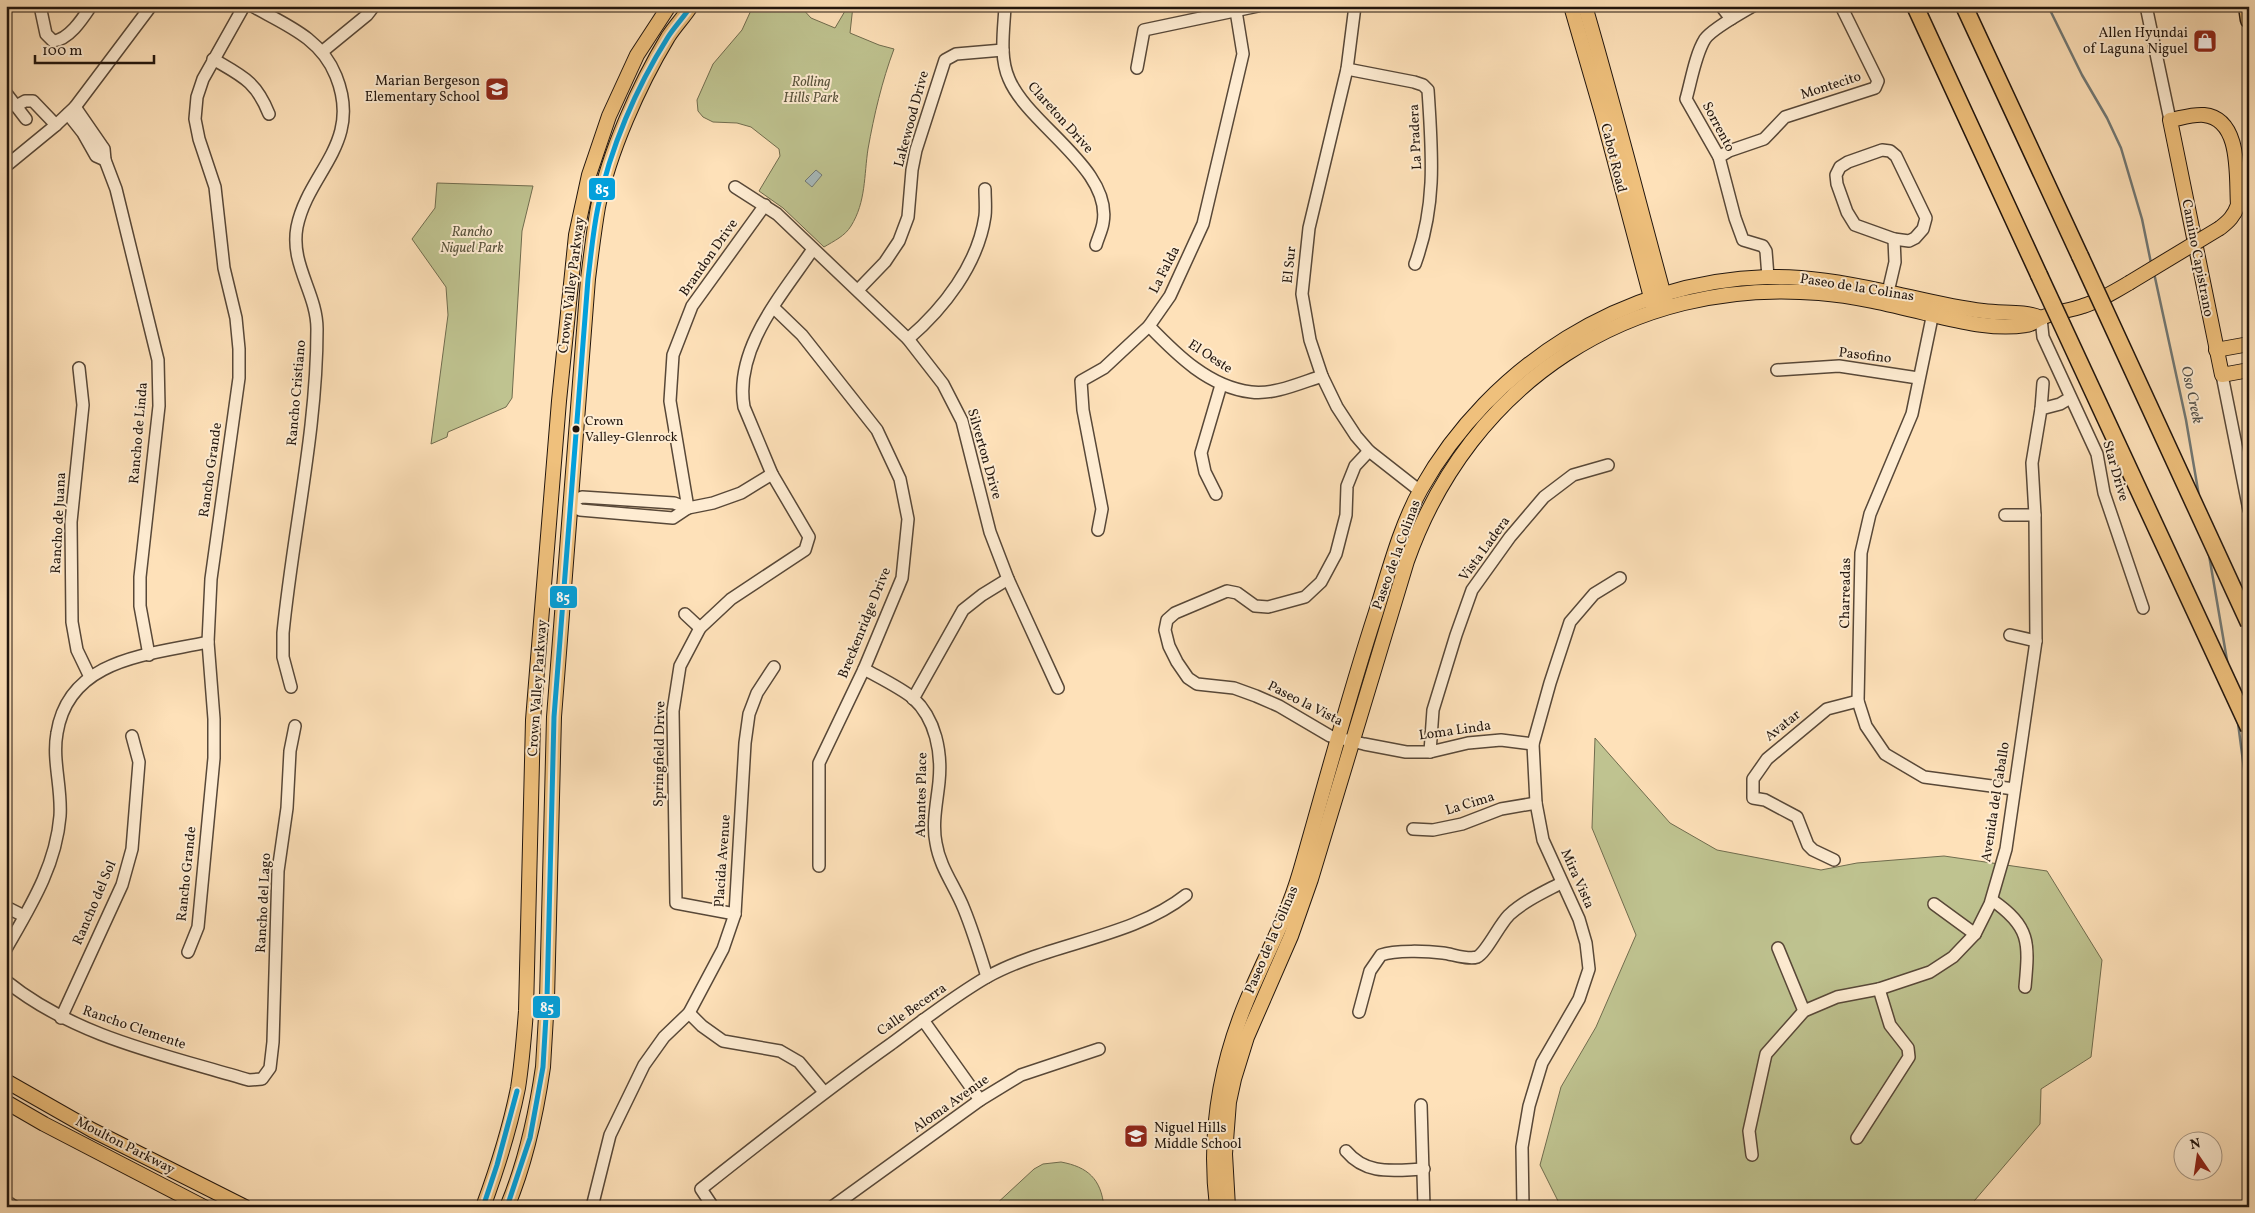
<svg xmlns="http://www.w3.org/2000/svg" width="2255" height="1213" font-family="Vollkorn,serif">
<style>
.green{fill:#bfc390;stroke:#706c4e}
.water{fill:#a7babb;stroke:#717875}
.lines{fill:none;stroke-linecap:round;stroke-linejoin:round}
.stream{stroke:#717875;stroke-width:2.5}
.minor-casing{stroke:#584838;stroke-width:14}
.major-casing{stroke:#21150d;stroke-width:16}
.highway-casing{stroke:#21150d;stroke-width:19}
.minor{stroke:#feecd2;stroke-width:11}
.major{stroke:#efc07c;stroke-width:14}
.highway{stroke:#efc07c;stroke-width:16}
.major-bridge-casing{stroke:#21150d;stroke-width:16;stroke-linecap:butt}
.highway-bridge-casing{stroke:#21150d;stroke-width:19;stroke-linecap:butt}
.major-bridge{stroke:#efc07c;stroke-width:14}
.highway-bridge{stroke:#efc07c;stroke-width:16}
.bus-1-casing{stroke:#feecd2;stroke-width:9}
.bus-1{stroke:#03a0db;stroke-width:5}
.bus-dot{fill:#21150d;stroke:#feecd2;stroke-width:2}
.labels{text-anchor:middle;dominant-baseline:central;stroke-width:4;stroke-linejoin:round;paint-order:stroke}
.bus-label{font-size:13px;fill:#21150d;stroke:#feecd2;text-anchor:start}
.poi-label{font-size:14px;fill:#21150d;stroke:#feecd2;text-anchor:end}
.park-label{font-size:14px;font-style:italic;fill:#58523b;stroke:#feecd2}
.street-label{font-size:14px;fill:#21150d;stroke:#feecd2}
.water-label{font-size:15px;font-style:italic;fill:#504f4a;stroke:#feecd2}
.line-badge{stroke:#feecd2;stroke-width:2}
.badge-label{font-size:14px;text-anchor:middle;font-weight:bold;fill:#fff}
</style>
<rect width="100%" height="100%" fill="#fee1b9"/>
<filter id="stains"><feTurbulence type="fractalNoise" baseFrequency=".004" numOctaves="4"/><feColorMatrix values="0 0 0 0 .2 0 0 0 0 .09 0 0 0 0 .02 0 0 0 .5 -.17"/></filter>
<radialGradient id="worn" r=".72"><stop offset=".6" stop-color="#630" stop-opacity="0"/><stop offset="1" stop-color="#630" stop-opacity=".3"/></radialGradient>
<g class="green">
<path d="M753 6H800L811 18 835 28 848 6H853L850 33 879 45 894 49C882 81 874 115 868 149 864 175 866 202 851 226 845 236 834 241 824 247L783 208 759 191 780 156 779 149 751 127 737 123 713 122 703 117 698 111 697 100 713 64 742 30Z"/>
<polygon points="437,183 533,186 522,231 512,398 506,407 448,432 447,437 431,444 448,315 446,287 412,239 435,208"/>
<polygon points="1595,738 1670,823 1717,850 1821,870 1857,863 1944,856 2047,871 2102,960 2091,1057 2041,1089 2040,1124 1969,1207 1561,1207 1540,1165 1561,1087 1596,1027 1636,935 1592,828"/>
<path d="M1061 1162C1088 1167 1101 1179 1104 1207H993L1034 1169 1043 1164Z"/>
</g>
<polygon class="water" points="816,170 822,175 812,187 805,181"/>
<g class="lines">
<g class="stream">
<polyline points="2048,6 2082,75 2107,118 2121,148 2142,219 2151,263"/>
<polyline points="2154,273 2186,420 2199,496"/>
<polyline points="2209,555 2228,666"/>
<polyline points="2238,723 2249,807"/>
</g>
<g class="minor-casing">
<g id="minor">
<path d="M40 6 46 34 53 41C69 40 83 18 91 6"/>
<path d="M252 6C286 25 321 38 336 76 363 143 308 172 297 227 290 265 317 293 317 329 317 431 293 531 283 633V657L291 687"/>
<path d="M1005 6C1004 29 999 57 1009 79 1028 125 1113 169 1103 223 1102 230 1098 238 1096 245"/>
<polyline points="1355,6 1347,69 1309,228 1302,294 1310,340 1322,376 1337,407 1356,436 1369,451 1420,491"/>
<polyline points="1721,6 1731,19"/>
<path d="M1753 6C1741 13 1712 29 1705 39 1695 55 1691 82 1686 99L1719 157 1735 218 1743 240 1763 246 1766 251 1768 277"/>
<polyline points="2146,6 2170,120"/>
<polyline points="323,51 367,15 374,6"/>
<path d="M213 59C242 76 256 81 269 114"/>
<polyline points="1137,68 1144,30 1258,6"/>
<path d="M1347 69 1414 82 1423 85 1428 90C1432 152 1437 204 1415 264"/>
<polyline points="6,93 26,119"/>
<polyline points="16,106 25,101 33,101 56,125"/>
<polyline points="75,107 104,149 105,160 116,189 158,360 159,406 140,577 140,606 149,655"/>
<polyline points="68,114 83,133 96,156 105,160"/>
<polygon points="1882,150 1890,151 1896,156 1926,218 1923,229 1915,238 1909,241 1894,239 1855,225 1847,212 1837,184 1836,175 1840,167 1848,162"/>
<polyline points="1719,157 1729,151 1764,139 1785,117 1875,88 1878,81 1841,6"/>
<polyline points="6,166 56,125 75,107 151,6"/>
<polyline points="735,187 777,214 908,339 943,384 962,421 990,532 1008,579 1058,688"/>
<polyline points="858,290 885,262 899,241 908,217 912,170 916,150 945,60 956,54 1003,50"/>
<polyline points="1888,292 1895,262 1894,239"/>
<polyline points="774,308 802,335 877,430 900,479 908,519 902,578 864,669 819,763 819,866"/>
<polyline points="1934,308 1912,414 1870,514 1861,553 1858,701 1866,726 1885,754 1924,777 2014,789"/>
<polyline points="2041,318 2043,337 2097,454 2104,493 2143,608"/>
<path d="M1149 326C1177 355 1209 387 1251 392 1274 395 1300 383 1322 376"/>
<path d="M908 339C943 309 978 265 985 216 986 208 985 198 985 189"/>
<polyline points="79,368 83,405 71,522 72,622 77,650 90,677"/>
<polyline points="1777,370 1839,366 1918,378"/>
<polyline points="2222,375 2249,510"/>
<polyline points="2041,409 2043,383"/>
<polyline points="1369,451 1355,466 1347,486 1346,515 1336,554 1321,582 1305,597 1268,607 1255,606 1237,593 1227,591 1175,613 1167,620 1165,630 1169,646 1177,662 1188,678 1197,684 1234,688 1256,696 1279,706 1330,736 1364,744 1406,752 1430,752 1468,743 1501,740 1533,744"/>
<polyline points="1216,494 1205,472 1201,453 1221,385"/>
<polyline points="570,502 580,510 673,518 688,508 713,503 741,493 772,474"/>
<polyline points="570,502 582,497 674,503 688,508"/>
<polyline points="688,508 670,401 673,355 692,306 765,205"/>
<polyline points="2005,515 2035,515"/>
<polyline points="1098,530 1102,509 1083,410 1081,381 1104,368 1149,326 1170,296 1203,224 1243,54 1236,11"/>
<polyline points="685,614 700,628"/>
<polyline points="2010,635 2036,641"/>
<path d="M864 669C880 678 899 687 913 698 936 719 942 753 939 782 937 802 932 823 936 843 940 868 955 886 964 909 973 931 980 954 987 977"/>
<polyline points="913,699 963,610 982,595 1008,579"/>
<polyline points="1430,752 1433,710 1456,635 1472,590 1510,537 1544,497 1573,475 1608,465"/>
<polyline points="1413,829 1433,830 1462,824 1501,809 1536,803"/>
<polyline points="1834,860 1813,850 1808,845 1797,817 1765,800 1753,798 1753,779 1767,759 1827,709 1858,701"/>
<path d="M1992 900C2031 927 2029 943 2025 987"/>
<polyline points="1934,904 1975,934"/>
<polyline points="6,907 24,916"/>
<path d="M735 914 676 903 673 711 680 666 700 628 731 599 805 550 809 537 772 474 744 407C734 348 782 295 813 249"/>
<polyline points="1778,948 1804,1011"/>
<path d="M6 949C30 907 56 866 60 816 62 788 52 760 57 733 69 658 149 655 208 642"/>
<polyline points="188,952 198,927 214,758 214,719 208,642 211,579 239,378 239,349 236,318 224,268 215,187 199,139 195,119 197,97 203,79 244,6"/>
<path d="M6 981C75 1037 166 1055 249 1080L262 1079 270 1068 273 1042 278 871 287 808 290 751 295 726"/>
<path d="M1359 1012 1370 971 1381 955C1395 950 1427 951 1443 953 1452 954 1468 960 1477 957 1486 953 1499 925 1509 915 1524 901 1544 892 1561 883"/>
<polyline points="689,1013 702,1026 723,1041 780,1051 799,1062 824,1092"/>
<polyline points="61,1018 122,885 132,849 139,762 132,736"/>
<polyline points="923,1020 980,1100"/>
<polyline points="1421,1105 1424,1207"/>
<polyline points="1857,1138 1909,1057 1908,1048 1890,1025 1879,989"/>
<path d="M1346 1151C1367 1176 1394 1170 1424 1169"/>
<polyline points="1752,1155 1749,1131 1766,1054 1804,1011 1837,997 1879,989 1930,972 1953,957 1975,934 1990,904 2006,849 2036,641 2035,515 2032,463 2041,409 2060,404 2070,398"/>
<polyline points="6,1201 15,1207"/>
<polyline points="592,1207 610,1135 644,1065 664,1037 689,1013 723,949 735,914 745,743 749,714 757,693 774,667"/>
<path d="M713 1207 701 1189C764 1139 826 1090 891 1044 922 1021 954 996 987 977 1048 943 1132 938 1186 895"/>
<polyline points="832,1207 980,1100 1021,1075 1099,1049"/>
<polyline points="1523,1207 1522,1147 1529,1106 1542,1063 1579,999 1589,969 1586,943 1579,919 1543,840 1536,803 1533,744 1550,683 1570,622 1594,594 1620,578"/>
</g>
</g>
<g class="major-casing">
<g id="major">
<polyline points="1571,6 1602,113 1653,305"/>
<path d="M1585 6C1614 105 1639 204 1666 303"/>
<path d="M2220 228C2229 221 2234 216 2238 205 2236 177 2242 119 2204 115 2193 114 2181 118 2170 120L2222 375 2249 370"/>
<polyline points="2216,350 2249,344"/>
<polyline points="6,1081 92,1130 245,1207"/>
<polyline points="6,1102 44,1124 204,1207"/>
<path d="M483 1207C497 1169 510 1128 518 1088 522 1063 524 1037 526 1011L533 720 559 401 576 235 589 175 609 116 637 55 669 6"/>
<path d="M507 1207C526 1162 536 1115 543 1067L547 999 554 717 588 279C591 255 594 230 598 207 609 152 639 85 668 37 675 26 684 17 691 6"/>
<path d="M1217 1207C1208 1134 1219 1067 1247 1000 1265 957 1287 917 1300 872 1325 785 1348 698 1376 612 1389 571 1400 527 1421 489 1491 365 1624 281 1767 277 1806 276 1845 283 1883 291 1916 298 1949 307 1983 311 2003 314 2022 310 2041 318"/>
<path d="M1228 1207 1225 1154 1229 1102 1234 1079 1247 1037 1291 936 1311 879 1407 561C1470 383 1630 277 1819 293 1857 296 1896 306 1933 315 1963 322 1995 330 2026 325 2032 325 2036 320 2041 318 2054 312 2069 311 2083 306 2099 301 2114 292 2129 283"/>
</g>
</g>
<g class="highway-casing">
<g id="highway">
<polyline points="1915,6 2039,275"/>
<polyline points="1964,6 2080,256"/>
<polyline points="2247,6 2249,20"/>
</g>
</g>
<use href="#minor" class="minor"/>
<use href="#major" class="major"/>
<use href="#highway" class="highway"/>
<g class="major-bridge-casing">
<polyline id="major-bridge" points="2129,283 2220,228"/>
</g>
<g class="highway-bridge-casing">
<g id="highway-bridge">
<polyline points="2080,256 2249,623"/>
<polyline points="2039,275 2249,728"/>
</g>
</g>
<use href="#major-bridge" class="major-bridge"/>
<use href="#highway-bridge" class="highway-bridge"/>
<g class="bus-1-casing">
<g id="bus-1">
<polyline points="483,1207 497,1165 517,1091"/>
<path d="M507 1207 530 1138 543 1067 547 999 554 717 588 279C591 255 593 231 598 207 610 148 636 88 668 37 675 26 684 17 691 6"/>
</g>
</g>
<use href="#bus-1" class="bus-1"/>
</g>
<defs>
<g id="shop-square" transform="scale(1.25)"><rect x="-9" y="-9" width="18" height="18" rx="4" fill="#8f2418" stroke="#feecd2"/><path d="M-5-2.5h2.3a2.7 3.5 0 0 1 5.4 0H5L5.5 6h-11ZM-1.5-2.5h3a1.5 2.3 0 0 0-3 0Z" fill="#fff"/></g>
<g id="school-square" transform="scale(1.25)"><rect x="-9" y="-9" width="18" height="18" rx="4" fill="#8f2418" stroke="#feecd2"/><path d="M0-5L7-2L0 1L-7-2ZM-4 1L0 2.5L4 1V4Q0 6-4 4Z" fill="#fff"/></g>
</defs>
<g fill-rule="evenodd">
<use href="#shop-square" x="2205" y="41"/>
<use href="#school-square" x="497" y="89"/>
<use href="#school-square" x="1136" y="1136"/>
</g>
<circle class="bus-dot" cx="576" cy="429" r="4.5"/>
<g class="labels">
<g class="bus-label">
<text x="585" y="422">Crown<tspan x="585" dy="16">Valley-Glenrock</tspan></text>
</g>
<g class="poi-label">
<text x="2188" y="33">Allen Hyundai<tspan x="2188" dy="16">of Laguna Niguel</tspan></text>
<text x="480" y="81">Marian Bergeson<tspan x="480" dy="16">Elementary School</tspan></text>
<text x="1154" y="1128" text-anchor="start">Niguel Hills<tspan x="1154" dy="16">Middle School</tspan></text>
</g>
<g class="park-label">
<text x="811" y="82">Rolling<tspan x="811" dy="16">Hills Park</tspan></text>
<text x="472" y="232">Rancho<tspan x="472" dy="16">Niguel Park</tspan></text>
</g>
<g class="street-label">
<text transform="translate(1831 86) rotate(-18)">Montecito</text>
<text transform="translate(1060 118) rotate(48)">Clareton Drive</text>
<text transform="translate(912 119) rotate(-75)">Lakewood Drive</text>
<text transform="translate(1718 127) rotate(62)">Sorrento</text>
<text transform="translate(1416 137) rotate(-93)">La Pradera</text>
<text transform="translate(1613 158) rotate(76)">Cabot Road</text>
<text transform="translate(709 258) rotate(-55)">Brandon Drive</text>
<text transform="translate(2197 258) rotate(79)">Camino Capistrano</text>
<text transform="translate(1290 265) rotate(-84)">El Sur</text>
<text transform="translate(1165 270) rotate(-63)">La Falda</text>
<text transform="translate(572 285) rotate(-83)">Crown Valley Parkway</text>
<text transform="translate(1857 288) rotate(9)">Paseo de la Colinas</text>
<text transform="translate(1865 356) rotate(7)">Pasofino</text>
<text transform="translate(1210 357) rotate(33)">El Oeste</text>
<text transform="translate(297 393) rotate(-85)">Rancho Cristiano</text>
<text transform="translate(139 433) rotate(-85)">Rancho de Linda</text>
<text transform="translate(984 454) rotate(74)">Silverton Drive</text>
<text transform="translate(211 470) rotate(-82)">Rancho Grande</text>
<text transform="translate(2115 471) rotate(74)">Star Drive</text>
<text transform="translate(59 523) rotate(-87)">Rancho de Juana</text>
<text transform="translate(1485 549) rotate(-54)">Vista Ladera</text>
<text transform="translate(1397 555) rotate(-70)">Paseo de la Colinas</text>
<text transform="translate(1846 593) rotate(-89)">Charreadas</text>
<text transform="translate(865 623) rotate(-68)">Breckenridge Drive</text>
<text transform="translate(538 688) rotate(-86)">Crown Valley Parkway</text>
<text transform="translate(1305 704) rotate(27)">Paseo la Vista</text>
<text transform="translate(1783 726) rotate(-39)">Avatar</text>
<text transform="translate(1455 731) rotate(-8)">Loma Linda</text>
<text transform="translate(660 754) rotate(-89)">Springfield Drive</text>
<text transform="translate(922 795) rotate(-89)">Abantes Place</text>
<text transform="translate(1996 802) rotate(-81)">Avenida del Caballo</text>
<text transform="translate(1470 804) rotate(-17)">La Cima</text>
<text transform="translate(723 861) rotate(-86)">Placida Avenue</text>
<text transform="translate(187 874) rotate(-84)">Rancho Grande</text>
<text transform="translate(1577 879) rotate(66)">Mira Vista</text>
<text transform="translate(95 903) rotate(-67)">Rancho del Sol</text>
<text transform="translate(264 903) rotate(-87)">Rancho del Lago</text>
<text transform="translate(1272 940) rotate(-67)">Paseo de la Colinas</text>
<text transform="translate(912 1010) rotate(-35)">Calle Becerra</text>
<text transform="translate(134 1028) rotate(19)">Rancho Clemente</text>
<text transform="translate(951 1104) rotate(-35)">Aloma Avenue</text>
<text transform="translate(125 1146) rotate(27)">Moulton Parkway</text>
</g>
<g class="water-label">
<text transform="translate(2191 395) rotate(78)">Oso Creek</text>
</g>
</g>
<g class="line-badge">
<rect x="588" y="177" width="28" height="24" rx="5" fill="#03a0db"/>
<rect x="549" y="585" width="29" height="24" rx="5" fill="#03a0db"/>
<rect x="532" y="995" width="29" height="24" rx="5" fill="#03a0db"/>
</g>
<g class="badge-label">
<text x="602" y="194">85</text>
<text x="563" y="602">85</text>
<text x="547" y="1012">85</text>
</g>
<rect width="2255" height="1213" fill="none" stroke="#fee1b9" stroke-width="25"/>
<rect x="8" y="8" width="2240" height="1198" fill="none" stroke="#21150d" stroke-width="2.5"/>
<rect x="12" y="12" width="2230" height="1188" fill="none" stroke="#21150d"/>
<g transform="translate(2198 1156) rotate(347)"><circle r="24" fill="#feecd2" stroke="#a69683"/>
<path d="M0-4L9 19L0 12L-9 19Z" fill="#8f2418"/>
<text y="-8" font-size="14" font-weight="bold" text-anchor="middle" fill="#21150d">N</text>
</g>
<path d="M35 55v8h119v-8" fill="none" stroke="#21150d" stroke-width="2.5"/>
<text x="42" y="55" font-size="15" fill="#21150d" stroke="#feecd2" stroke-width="4" paint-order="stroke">100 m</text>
<rect width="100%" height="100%" filter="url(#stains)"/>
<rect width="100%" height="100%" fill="url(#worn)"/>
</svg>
